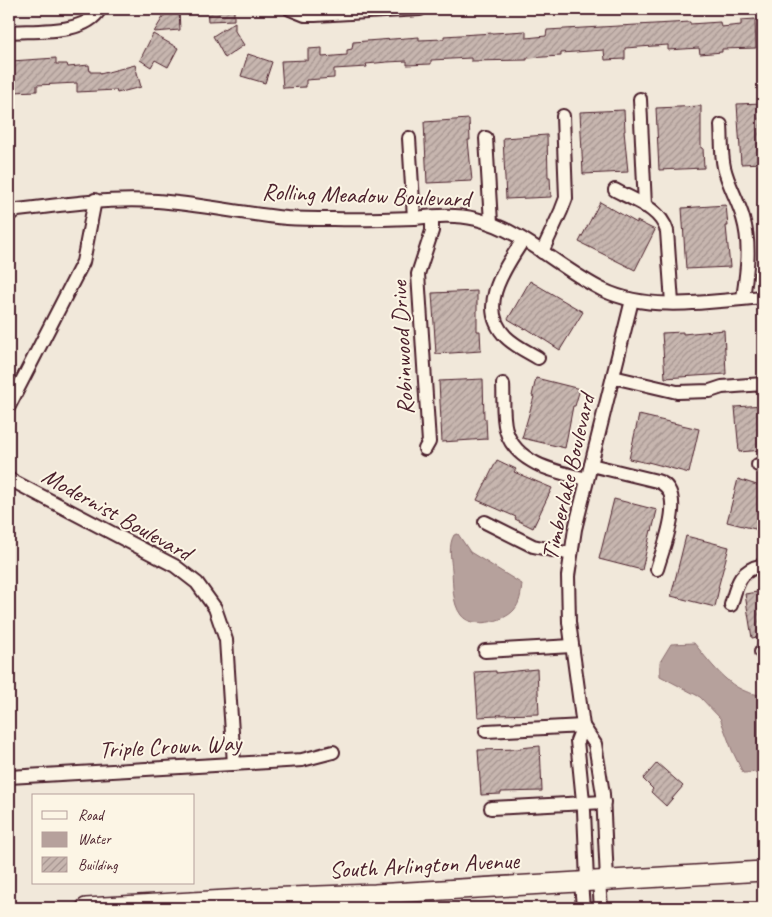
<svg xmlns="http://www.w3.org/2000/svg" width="772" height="917" font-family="Caveat,sans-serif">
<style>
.water{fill:#b6a19c;stroke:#8b6d6f}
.building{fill:url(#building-hatch);stroke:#4a1f2b}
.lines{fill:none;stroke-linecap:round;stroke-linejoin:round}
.street-casing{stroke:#4a1f2b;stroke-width:16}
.secondary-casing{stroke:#4a1f2b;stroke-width:22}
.street{stroke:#fcf5e5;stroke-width:12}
.secondary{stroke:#fcf5e5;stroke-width:19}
.labels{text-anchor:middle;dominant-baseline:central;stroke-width:4;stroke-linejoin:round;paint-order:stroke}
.street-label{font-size:24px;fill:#4a1f2b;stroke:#fcf5e5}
</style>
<defs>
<pattern id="building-hatch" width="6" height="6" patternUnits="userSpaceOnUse" patternTransform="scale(1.25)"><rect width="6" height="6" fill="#c7b6af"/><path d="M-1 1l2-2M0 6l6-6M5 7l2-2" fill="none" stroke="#a4938f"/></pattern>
</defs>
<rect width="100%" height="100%" fill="#f1e8da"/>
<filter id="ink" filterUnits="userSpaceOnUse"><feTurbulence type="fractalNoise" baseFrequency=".02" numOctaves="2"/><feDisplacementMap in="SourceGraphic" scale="10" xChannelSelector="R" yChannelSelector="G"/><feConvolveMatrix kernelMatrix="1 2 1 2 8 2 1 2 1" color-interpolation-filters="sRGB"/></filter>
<g filter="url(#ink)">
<g class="water">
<path d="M458 534 470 552 522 584C521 594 520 603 514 610 504 622 471 629 461 615 452 603 453 585 452 570 451 559 448 545 454 535Z"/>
<path d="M694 643C713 666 732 694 763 695V772L743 773 732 750 720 718 700 697 660 676V662L671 644Z"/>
</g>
<g class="building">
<polygon points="168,9 179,9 180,30 154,32"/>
<polygon points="207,9 234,9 234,20 208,21"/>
<polygon points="755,19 756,48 722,49 722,52 700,54 699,48 668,50 668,45 625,48 625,59 605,60 604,50 561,53 561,56 527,58 527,60 471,61 471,58 431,60 431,64 407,65 407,61 387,62 366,64 367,67 334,69 334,78 306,80 306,87 283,88 281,61 308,60 308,49 322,48 322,57 347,55 347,50 352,49 353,42 419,37 419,40 444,39 444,36 526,31 526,38 546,36 547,30 690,22 690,24 720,22 721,27 741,25 741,20"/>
<polygon points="235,22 235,31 244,45 225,58 213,36"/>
<polygon points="153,34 178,48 168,67 155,60 151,67 140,60"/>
<polygon points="248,54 272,62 265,83 241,76"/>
<polygon points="56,58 56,64 67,64 68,67 89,65 90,72 100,72 100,74 135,65 141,87 117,93 116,90 77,92 77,83 37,85 37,91 13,92 11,61"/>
<polygon points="763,103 763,163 741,164 737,104"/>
<polygon points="701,106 701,148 703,148 704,168 659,170 656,108"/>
<polygon points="624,110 625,131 624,131 628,172 583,174 580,112"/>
<polygon points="469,119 470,140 468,140 472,181 427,183 424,122"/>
<polygon points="547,135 548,177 550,177 551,197 506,199 503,138"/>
<polygon points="600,202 637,223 637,221 655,230 635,270 579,242"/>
<polygon points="726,205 728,226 726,226 730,267 686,269 682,208"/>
<polygon points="530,281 583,312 560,350 526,328 525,329 508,319"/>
<polygon points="477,291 477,331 480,331 481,351 436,354 432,293"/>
<polygon points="724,330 726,374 665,378 662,333 683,332 683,334"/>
<polygon points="536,378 580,389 575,406 573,406 565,448 522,438 534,397 532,396"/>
<polygon points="483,379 484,419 486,419 487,439 442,442 439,381"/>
<polygon points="763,405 763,450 739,452 735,407"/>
<polygon points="639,415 699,429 689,473 648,462 648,463 629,459"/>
<polygon points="497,460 516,469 514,472 552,488 533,528 515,519 516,517 477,500"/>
<polygon points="738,479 763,487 763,531 727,522"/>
<polygon points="614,499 657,510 652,531 651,530 642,570 599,559"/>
<polygon points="686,536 729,547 718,588 719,588 715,607 671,596"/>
<polygon points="763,591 763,636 752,638 745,594"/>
<polygon points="537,669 539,714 497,715 498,716 478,717 475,672 496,671 496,673"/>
<polygon points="540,746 542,791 501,792 501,794 481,795 478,750 521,749 520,748"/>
<polygon points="657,763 683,786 666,806 651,792 653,789 643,779"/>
</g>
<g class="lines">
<g class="street-casing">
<g id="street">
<polyline points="290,9 305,15 315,15 420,9"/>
<path d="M9 32C37 30 85 35 100 9"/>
<polyline points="640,99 645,206"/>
<path d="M721 125C722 139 721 154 724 167 728 185 738 200 743 218 751 245 747 271 743 298"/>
<polyline points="409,138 414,218"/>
<polyline points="486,138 491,223"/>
<path d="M615 190C635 201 660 208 667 231L672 303"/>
<path d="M9 214 18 210C65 204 110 198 157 201 201 204 243 214 287 218 302 219 318 219 333 219 360 220 388 219 414 218 435 216 455 214 476 219 523 230 560 269 603 290 651 313 712 301 763 297"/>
<path d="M523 240C505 268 476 307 506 337 515 346 528 352 538 358"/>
<polyline points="542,252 561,211 566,198 563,116"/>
<polyline points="613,377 677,392 710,391 722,387 763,384"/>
<path d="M503 384C504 398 502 416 506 430 515 464 557 472 587 479"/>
<polyline points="9,406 83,262 95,200"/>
<polyline points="425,449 429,442 418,274 432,231 432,217"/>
<path d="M591 465 657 481C688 490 663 547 657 569"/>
<polyline points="758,465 763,465"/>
<polyline points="9,479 175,566 197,583 215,608 226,640 234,764"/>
<polyline points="485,522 533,546 571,554"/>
<path d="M731 605C737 584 739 570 763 565"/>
<polyline points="485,651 572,646"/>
<polyline points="761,652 763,652"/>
<polyline points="583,726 577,741 584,811 587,881"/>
<polyline points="486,731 583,726"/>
<polyline points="9,777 302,760 333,752"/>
<polyline points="491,808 604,802"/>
<polyline points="607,880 603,794 595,744 583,726 569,622 568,576 575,529 632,300"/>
<polyline points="599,881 601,908"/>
<polyline points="581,882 583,908"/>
<polyline points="375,894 376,908"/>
</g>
</g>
<g class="secondary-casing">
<polyline id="secondary" points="86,908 263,898 375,894 763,871"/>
</g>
<use href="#street" class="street"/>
<use href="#secondary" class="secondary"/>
</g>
</g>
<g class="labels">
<g class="street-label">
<text transform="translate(366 195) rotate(2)">Rolling Meadow Boulevard</text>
<text transform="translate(402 348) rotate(-93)">Robinwood Drive</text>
<text transform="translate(568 477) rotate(-77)">Timberlake Boulevard</text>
<text transform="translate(117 514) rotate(29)">Modernist Boulevard</text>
<text transform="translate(170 746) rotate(-3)">Triple Crown Way</text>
<text transform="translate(424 865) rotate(-3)">South Arlington Avenue</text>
</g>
</g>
<rect width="772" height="917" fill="none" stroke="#fcf5e5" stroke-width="30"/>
<rect x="15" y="15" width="742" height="887" fill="none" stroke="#4a1f2b" stroke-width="2" filter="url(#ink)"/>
<rect x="32" y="794" width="162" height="90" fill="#fcf5e5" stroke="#b59f9b"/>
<rect x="42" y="811" width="25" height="8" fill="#fcf5e5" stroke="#b59f9b"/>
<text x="78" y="820" font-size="15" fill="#4a1f2b">Road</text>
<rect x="42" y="832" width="25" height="15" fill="#b6a19c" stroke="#b59f9b"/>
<text x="78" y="844" font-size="15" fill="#4a1f2b">Water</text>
<rect x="42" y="857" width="25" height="15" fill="url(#building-hatch)" stroke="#b59f9b"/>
<text x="78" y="870" font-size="15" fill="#4a1f2b">Building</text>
</svg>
